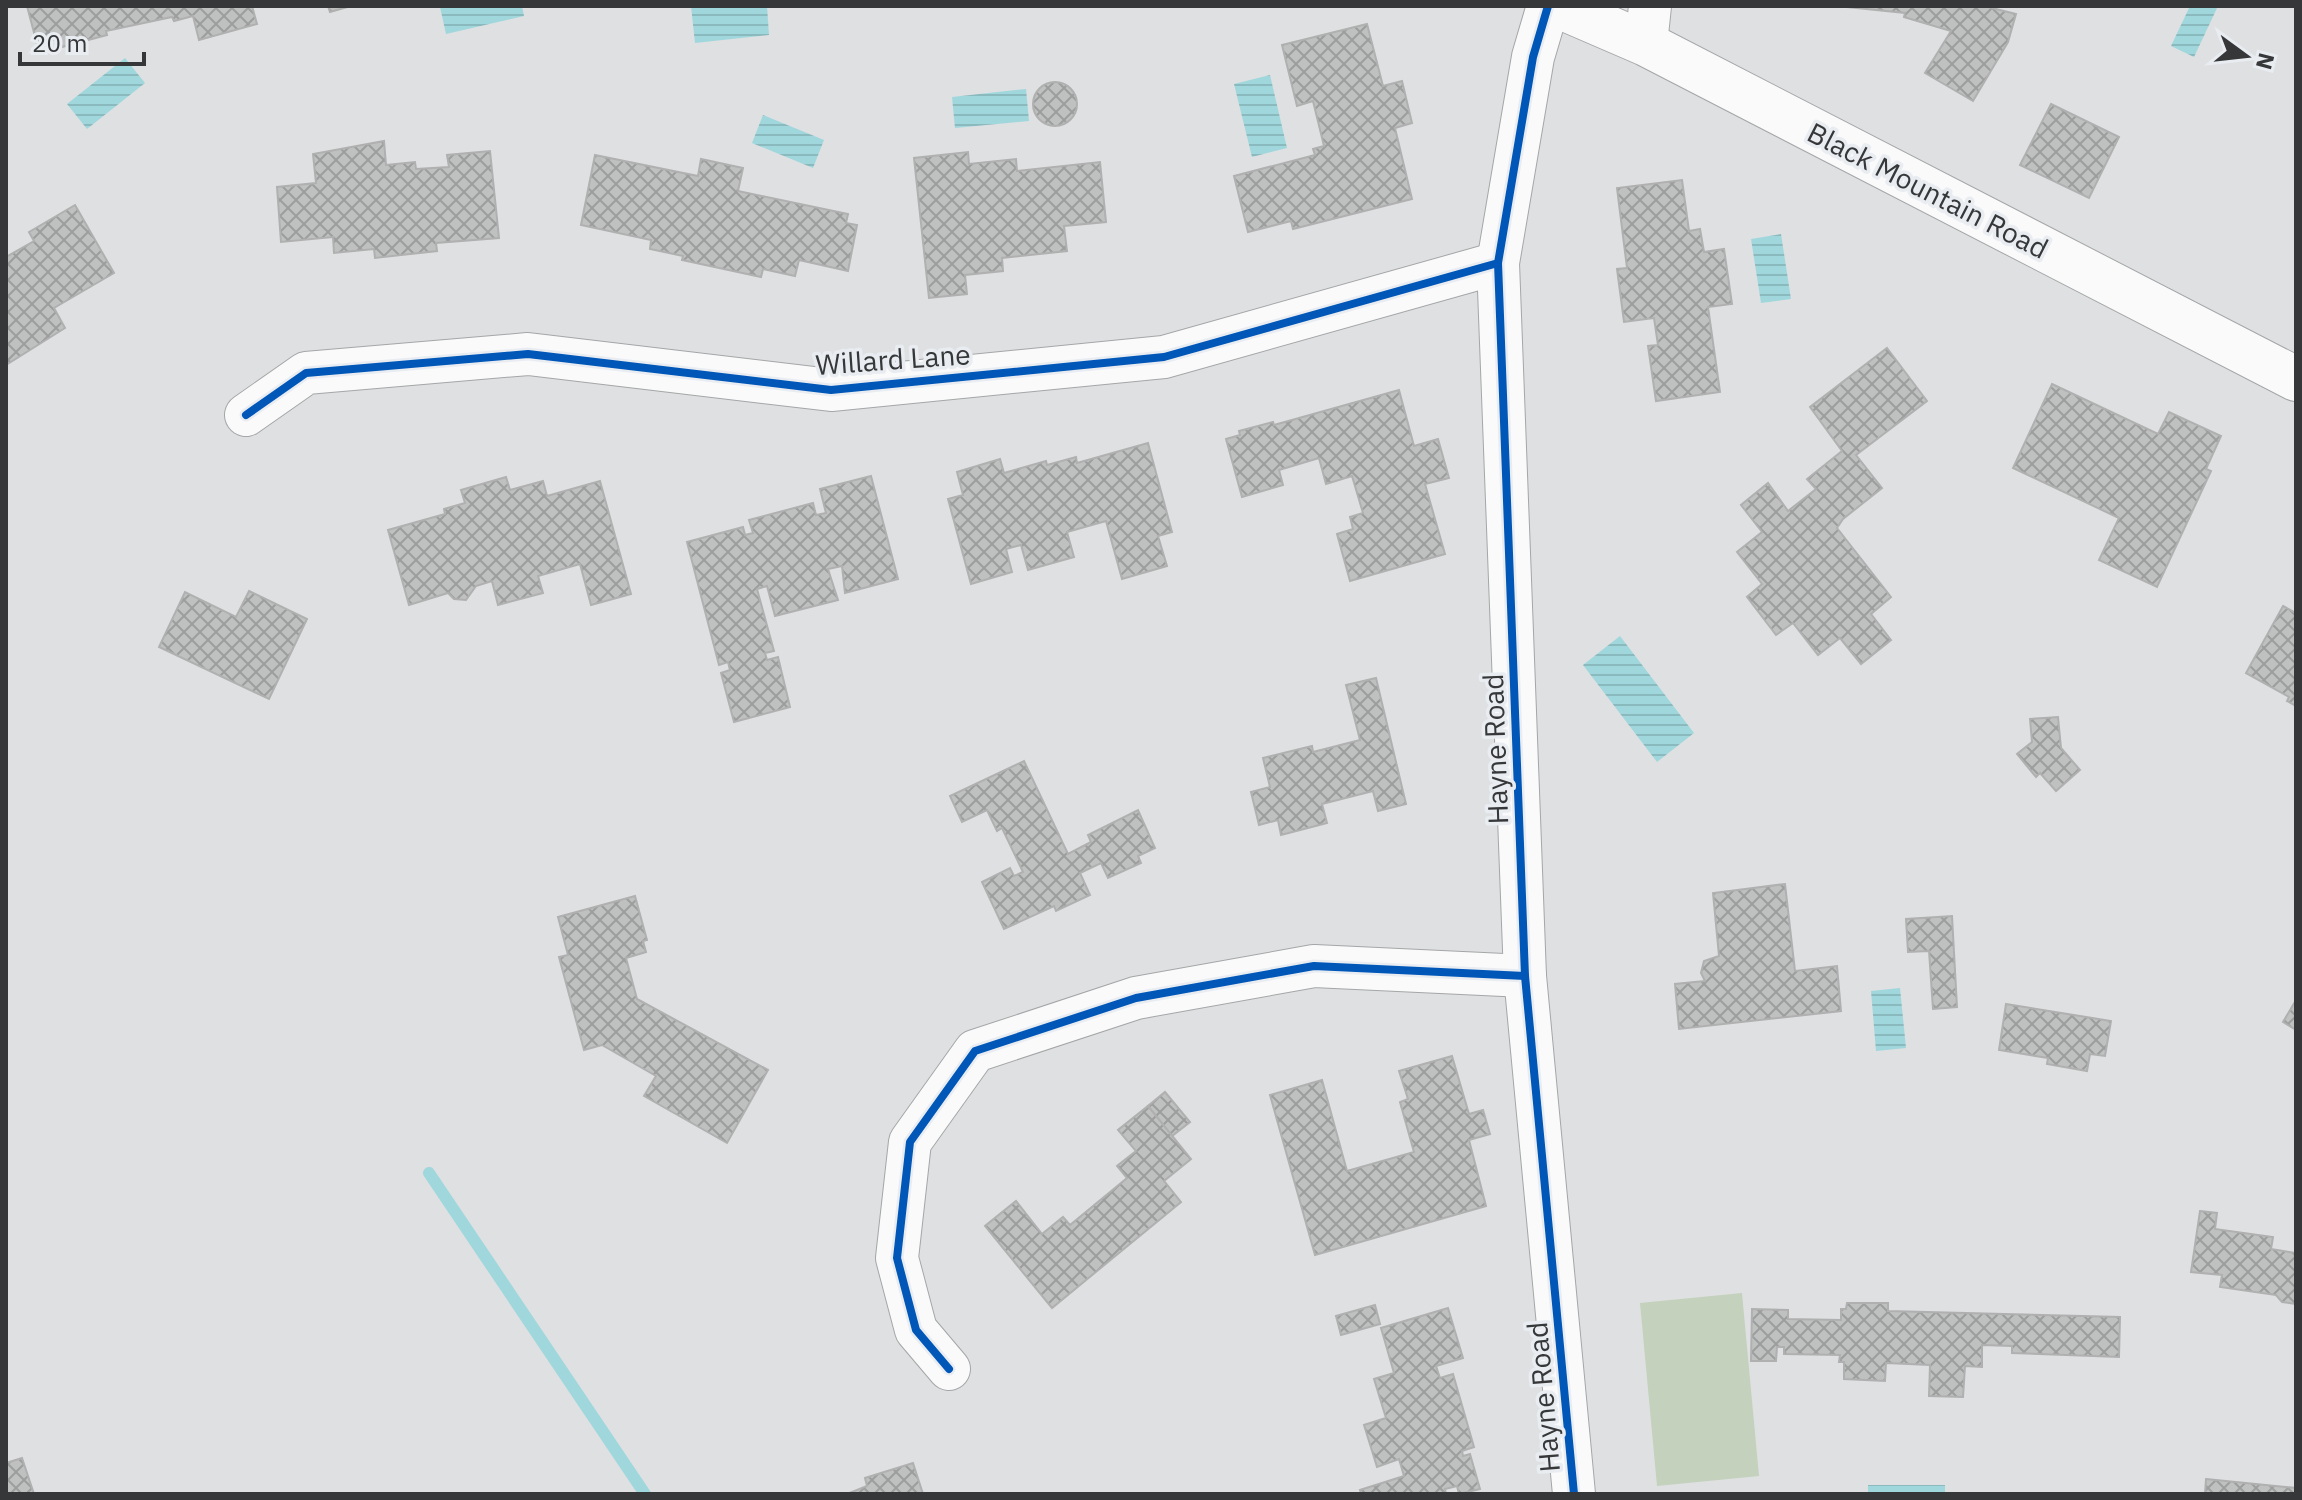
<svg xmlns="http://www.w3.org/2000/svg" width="2302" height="1500" font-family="'IBM Plex Sans',sans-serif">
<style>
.pitch{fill:#c4d1bc}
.water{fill:url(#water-rules)}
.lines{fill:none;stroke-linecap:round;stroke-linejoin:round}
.stream{stroke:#a0d7dc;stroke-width:12}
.building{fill:url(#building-cross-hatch);stroke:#b0b0b0;stroke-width:2}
.minor-casing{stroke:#a4a6a7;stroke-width:44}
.tertiary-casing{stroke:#a4a6a7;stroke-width:46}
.minor{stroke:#fafafb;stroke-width:42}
.tertiary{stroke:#fafafb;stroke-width:44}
.cycleway-casing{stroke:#e9edf2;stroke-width:13}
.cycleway{stroke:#0057b8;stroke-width:8}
.labels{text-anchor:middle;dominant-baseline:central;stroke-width:7;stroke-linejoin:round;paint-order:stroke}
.street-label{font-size:28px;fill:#363739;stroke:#e9edf2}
</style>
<defs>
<pattern id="water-rules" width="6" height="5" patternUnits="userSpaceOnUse" patternTransform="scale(2)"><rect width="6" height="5" fill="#a0d7dc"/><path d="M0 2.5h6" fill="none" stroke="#8ab9be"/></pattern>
<pattern id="building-cross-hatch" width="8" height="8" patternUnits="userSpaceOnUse" patternTransform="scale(2)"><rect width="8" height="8" fill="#bfc0c0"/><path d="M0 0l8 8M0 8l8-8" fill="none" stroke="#9c9d9d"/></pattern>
</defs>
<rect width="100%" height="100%" fill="#dee0e2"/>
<polygon class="pitch" points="1742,1293 1759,1476 1657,1486 1640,1303"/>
<g class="water">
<polygon points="522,6 524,16 446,34 440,7"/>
<polygon points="691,6 767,6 769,35 695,43"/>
<polygon points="2190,6 2218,6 2194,57 2171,46"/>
<polygon points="125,58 145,83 87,129 67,104"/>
<polygon points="1270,75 1287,148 1252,157 1234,84"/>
<polygon points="1026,89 1029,121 955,128 952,97"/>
<polygon points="763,115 824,140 813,168 752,143"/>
<polygon points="1781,234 1791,299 1761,303 1751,239"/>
<polygon points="1620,636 1694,733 1657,762 1583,665"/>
<polygon points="1900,988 1906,1048 1876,1051 1871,991"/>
<rect x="1868" y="1485" width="77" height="9"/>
</g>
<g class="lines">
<polyline class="stream" points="429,1173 645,1494"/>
</g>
<g class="building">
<polygon points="27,6 252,6 257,24 199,40 193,16 174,21 172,17 106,31 107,35 62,47 59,38 37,44"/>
<polygon points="328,6 351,6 330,12"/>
<polygon points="1837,6 1984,6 2016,14 2008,42 1973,101 1925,73 1951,31 1904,17 1905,13"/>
<polygon points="1367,24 1383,86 1402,81 1412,123 1395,128 1412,199 1293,229 1291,221 1248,232 1234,176 1315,155 1313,149 1324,146 1313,101 1297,106 1282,45"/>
<circle cx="1055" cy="104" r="22"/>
<polygon points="2051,104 2119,137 2089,198 2020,165"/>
<polygon points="384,141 386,165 415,162 416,169 449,167 447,155 490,151 499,238 436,243 437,251 375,258 374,249 334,253 333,237 281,242 277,187 316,183 313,154"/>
<polygon points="968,152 969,164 1016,159 1017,171 1100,162 1106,222 1064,226 1067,251 1002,258 1003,271 965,275 967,294 929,298 914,158"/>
<polygon points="595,155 698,176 701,159 743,168 738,191 848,214 846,223 857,225 848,271 799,260 795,276 763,269 761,277 682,260 683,256 650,249 651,240 581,225"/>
<polygon points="1682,180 1689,231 1700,229 1704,252 1724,249 1732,304 1708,307 1720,392 1656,401 1648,346 1658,345 1654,318 1624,322 1617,269 1627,268 1617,188"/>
<polygon points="75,205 114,273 54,308 65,328 6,365 6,257 34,241 29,232"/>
<polygon points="1887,348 1927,401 1856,455 1882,488 1843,519 1837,528 1891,597 1871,614 1891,640 1861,664 1840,638 1818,655 1793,623 1776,635 1747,597 1762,584 1737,552 1762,532 1741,505 1768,483 1788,511 1816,489 1807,479 1842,451 1810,407"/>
<polygon points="2052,384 2158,434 2169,412 2221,436 2206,469 2211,471 2157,587 2099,560 2119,518 2013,468"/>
<polygon points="1399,390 1414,446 1438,439 1449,478 1425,484 1445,554 1350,581 1337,534 1353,529 1350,517 1363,513 1352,476 1326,484 1319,458 1279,470 1283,485 1242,497 1226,439 1240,435 1239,431 1273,422 1274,425"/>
<polygon points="1148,443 1172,532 1158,536 1167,566 1122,579 1106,521 1067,532 1074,557 1028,570 1021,545 1006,549 1012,572 971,584 948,499 963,495 957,472 1000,459 1004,473 1046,461 1047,465 1076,457 1077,463"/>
<polygon points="871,476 898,579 845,593 842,566 828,569 838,600 775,616 767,586 757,589 774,651 765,653 767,660 778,657 790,707 734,722 721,673 730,670 728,662 719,665 687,542 743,527 745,535 753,533 749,520 813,503 816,515 826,513 820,489"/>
<polygon points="506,477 510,490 543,481 547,496 600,481 631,594 591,605 580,564 538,576 543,593 498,605 492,581 476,586 466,600 454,599 448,593 409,605 388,530 445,514 444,509 465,503 461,490"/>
<polygon points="249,591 307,619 269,699 159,647 185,592 236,617"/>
<polygon points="2283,606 2296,613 2296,706 2287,701 2289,697 2246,673"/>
<polygon points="1376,678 1406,804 1378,811 1373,791 1322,804 1327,823 1281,835 1278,820 1259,825 1251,792 1270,787 1263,758 1312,746 1313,752 1360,740 1346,685"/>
<polygon points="2058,717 2061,748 2080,770 2056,791 2040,773 2036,777 2017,754 2032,742 2030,719"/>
<polygon points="1024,761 1068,854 1091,842 1088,835 1138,810 1155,848 1138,856 1141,863 1108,878 1101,863 1080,873 1090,895 1056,911 1054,906 1004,929 982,882 1010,868 1014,876 1023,872 1002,828 997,831 987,810 962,822 950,796"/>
<polygon points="1785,884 1795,971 1837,966 1841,1011 1679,1029 1675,984 1705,981 1701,973 1704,961 1719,956 1713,893"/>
<polygon points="635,896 647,940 643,941 646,952 626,958 637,999 768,1070 727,1143 644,1096 656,1076 602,1045 584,1050 559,957 568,955 558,917"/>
<polygon points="1952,916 1957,1007 1933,1009 1929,951 1908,952 1906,919"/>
<polygon points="2296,1000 2296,1030 2283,1022"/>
<polygon points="2006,1004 2111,1021 2105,1056 2090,1054 2087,1071 2047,1064 2048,1058 1999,1050"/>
<polygon points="1452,1056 1469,1114 1483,1110 1490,1134 1469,1140 1486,1206 1315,1255 1270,1095 1322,1080 1347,1171 1414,1152 1400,1102 1408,1099 1399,1071"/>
<polygon points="1165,1092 1190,1122 1172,1136 1148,1106"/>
<polygon points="1148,1106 1191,1159 1164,1181 1181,1202 1052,1308 985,1226 1016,1201 1042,1234 1063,1217 1070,1225 1127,1178 1117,1166 1136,1151 1118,1130"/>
<polygon points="2200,1211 2217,1213 2215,1229 2273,1237 2271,1249 2296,1253 2296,1304 2282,1302 2276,1295 2220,1287 2222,1275 2191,1272"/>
<polygon points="1847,1303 1888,1303 1888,1311 2120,1317 2119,1357 2012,1353 2012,1346 1982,1345 1982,1367 1965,1366 1963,1397 1929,1396 1930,1365 1886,1363 1885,1381 1844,1379 1844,1362 1839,1362 1840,1355 1784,1354 1784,1347 1777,1347 1776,1361 1751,1361 1752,1309 1788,1310 1788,1319 1841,1320 1841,1309 1846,1309"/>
<polygon points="1375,1305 1380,1324 1341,1335 1336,1316"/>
<polygon points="1448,1308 1463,1358 1436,1366 1440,1378 1453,1374 1474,1447 1462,1451 1463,1456 1470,1454 1480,1489 1459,1494 1457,1486 1445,1489 1446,1494 1361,1494 1360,1490 1404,1476 1399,1459 1377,1467 1364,1425 1386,1418 1374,1379 1394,1373 1381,1328"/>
<polygon points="22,1458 34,1494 6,1494 6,1463"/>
<polygon points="913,1463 923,1494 847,1494 867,1486 865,1478"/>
<polygon points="2206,1479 2296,1488 2296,1494 2205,1494"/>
</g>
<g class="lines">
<g class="minor-casing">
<g id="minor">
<polyline points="1548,6 1533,57 1498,263 1525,976 1574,1494"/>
<polyline points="1646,44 1650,6"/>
<polyline points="246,415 306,373 528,354 831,390 1164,357 1498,263"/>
<polyline points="949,1369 916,1330 897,1258 910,1142 975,1051 1136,998 1314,966 1525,976"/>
</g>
</g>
<g class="tertiary-casing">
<polyline id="tertiary" points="1558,6 1646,44 2296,379"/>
</g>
<use href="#minor" class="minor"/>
<use href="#tertiary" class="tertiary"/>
<g class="cycleway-casing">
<g id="cycleway">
<polyline points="1548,6 1533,57 1498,263 1525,976 1574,1494"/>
<polyline points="246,415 306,373 528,354 831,390 1164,357 1498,263"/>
<polyline points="949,1369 916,1330 897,1258 910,1142 975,1051 1136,998 1314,966 1525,976"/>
</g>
</g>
<use href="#cycleway" class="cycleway"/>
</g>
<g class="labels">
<g class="street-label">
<text transform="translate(1928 190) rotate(27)">Black Mountain Road</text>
<text transform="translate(893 359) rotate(-4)">Willard Lane</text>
<text transform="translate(1495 749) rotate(-92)">Hayne Road</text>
<text transform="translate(1543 1397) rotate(-95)">Hayne Road</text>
</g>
</g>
<rect width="2302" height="1500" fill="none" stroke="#363739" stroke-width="16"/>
<g transform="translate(2246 56) rotate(105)" stroke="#e9edf2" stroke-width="6" paint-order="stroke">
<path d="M0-6L14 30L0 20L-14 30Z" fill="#363739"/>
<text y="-12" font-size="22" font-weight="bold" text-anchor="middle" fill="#363739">N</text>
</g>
<path d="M20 52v12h124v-12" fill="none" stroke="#363739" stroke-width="4"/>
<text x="32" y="52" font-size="24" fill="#363739" stroke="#e9edf2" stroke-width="6" paint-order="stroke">20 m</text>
</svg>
